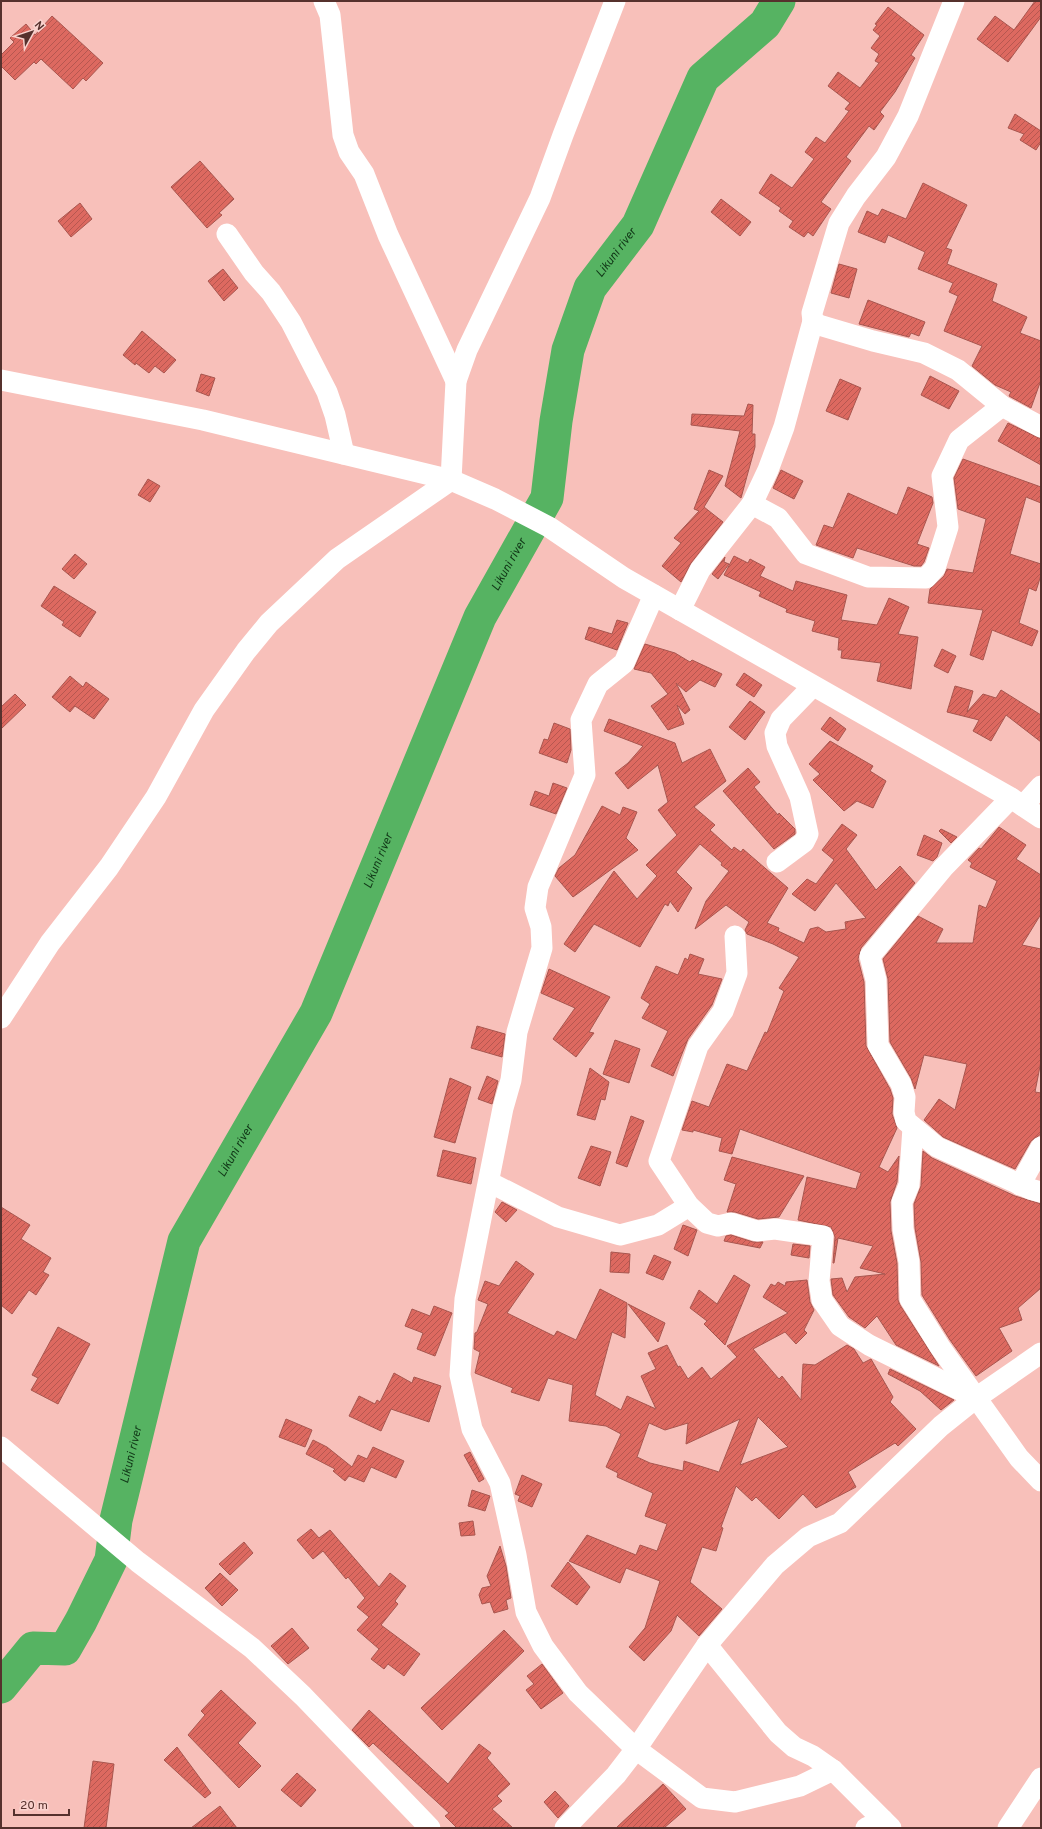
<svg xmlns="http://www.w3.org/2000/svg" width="1042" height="1829" font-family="Overpass,sans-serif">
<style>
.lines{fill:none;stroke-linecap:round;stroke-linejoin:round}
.river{stroke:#56b362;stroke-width:33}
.building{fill:url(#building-hatch);stroke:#a8564f;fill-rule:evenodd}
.minor{stroke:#fff;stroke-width:21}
.labels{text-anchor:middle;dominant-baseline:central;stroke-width:3;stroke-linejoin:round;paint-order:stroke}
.water-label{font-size:12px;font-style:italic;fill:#113717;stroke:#f9d3ce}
</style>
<defs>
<pattern id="building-hatch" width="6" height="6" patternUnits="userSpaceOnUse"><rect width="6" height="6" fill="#dd6960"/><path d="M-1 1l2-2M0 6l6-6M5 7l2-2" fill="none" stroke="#b65750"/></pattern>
</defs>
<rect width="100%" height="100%" fill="#f8c0ba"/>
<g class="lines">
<path class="river" id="s1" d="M1 1687 33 1648 65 1649 81 1621 111 1560 116 1520 184 1241 316 1013 480 617 547 498 556 421 568 350 590 288 638 225 703 78 765 24 779 1"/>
</g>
<g class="building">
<polygon points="1035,1 1041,1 1041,17 1008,62 977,39 995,16 1014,30"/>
<polygon points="888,7 924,35 911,55 915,58 895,92 880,112 884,116 874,130 869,126 846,157 851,161 821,202 831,209 813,236 808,232 804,237 789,227 793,221 779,211 781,208 759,193 771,174 792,188 814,159 805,152 816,137 825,143 849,111 845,109 850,103 828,86 838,72 860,88 879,63 875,61 879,54 871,48 880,36 873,30 877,25 875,24"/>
<polygon points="52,16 103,63 86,81 83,78 73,89 41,59 36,64 34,62 15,80 1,66 1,55 14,42 10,38 26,24 35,35"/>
<polygon points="1015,114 1041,131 1041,142 1036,150 1020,140 1024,134 1008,128"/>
<polygon points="200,161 234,199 219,213 222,215 207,228 171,187"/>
<polygon points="923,183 967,205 946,248 952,250 947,264 997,284 992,301 1027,317 1020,333 1041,341 1041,380 1031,408 1009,396 1011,392 995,385 972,366 982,346 944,331 958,296 949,292 953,283 918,269 925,252 888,235 885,243 858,232 867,211 878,216 882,209 906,219"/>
<polygon points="721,199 751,222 740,236 711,212"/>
<polygon points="80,203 92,219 71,237 58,221"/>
<polygon points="839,264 857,269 849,298 831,293"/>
<polygon points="223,269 238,288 224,301 208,281"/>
<polygon points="868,300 925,322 919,336 911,333 909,337 859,324"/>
<polygon points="142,331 176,360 164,373 155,366 149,373 136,363 135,365 123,355"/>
<polygon points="201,374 215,378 209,396 196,391"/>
<polygon points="930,376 959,391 949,409 921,395"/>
<polygon points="840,379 861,388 848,420 826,411"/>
<polygon points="748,404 753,405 752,434 755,434 755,447 741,498 725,486 740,431 691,425 692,414 744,416"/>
<polygon points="1008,423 1041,439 1041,465 998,441"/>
<polygon points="963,459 1041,487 1041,503 1026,497 1010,554 1041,564 1041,575 1036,591 1029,588 1019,623 1038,631 1032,646 992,630 983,660 970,655 983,610 928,603 930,589 944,576 947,569 973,573 986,519 958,509 954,478"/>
<polygon points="709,470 723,476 704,507 723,522 691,563 681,582 662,566 681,543 674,538 699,511 694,509"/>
<polygon points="781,470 803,481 794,499 773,488"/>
<polygon points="148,479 160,486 150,502 138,495"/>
<polygon points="908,487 932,497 933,503 917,544 929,548 924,562 921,566 914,566 857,548 853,558 816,545 824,525 833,528 848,493 897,515"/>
<polygon points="75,554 87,564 74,579 62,569"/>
<polygon points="734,556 748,563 750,559 765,567 760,576 793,591 796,581 847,595 841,620 877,625 889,598 909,607 898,634 918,637 911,689 877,681 881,663 841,658 842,650 838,650 839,638 812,631 815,621 786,612 787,609 759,596 761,592 724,575"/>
<polygon points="725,557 724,562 729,564 718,579 712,574"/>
<polygon points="54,586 96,612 80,637 62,625 64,622 41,606"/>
<polygon points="617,620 628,623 617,650 585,639 589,627 612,634"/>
<polygon points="645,644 675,653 690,662 692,660 722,674 715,687 700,680 686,692 676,683 690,710 685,714 677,705 684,724 668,730 651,706 668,694 651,673 634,669"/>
<polygon points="942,649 956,656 948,673 934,666"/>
<polygon points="744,673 762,685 754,697 736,685"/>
<polygon points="70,676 83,687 86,682 109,699 94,719 75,706 70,712 52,697"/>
<polygon points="955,686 973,691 967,712 983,694 996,698 1001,690 1041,715 1041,742 1006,715 991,741 973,731 979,720 947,712"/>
<polygon points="15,694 26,705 1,729 1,707"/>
<polygon points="750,701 765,712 745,740 729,727"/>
<polygon points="830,717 846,729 838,741 821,729"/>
<polygon points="609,719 675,743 682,763 710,749 726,781 694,807 715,825 710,830 732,850 734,847 741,852 743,849 788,888 767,923 779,928 778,931 804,943 810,929 818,927 826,932 846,929 845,922 866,918 836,883 815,911 792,894 807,879 816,884 834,860 822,850 842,824 857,835 846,849 876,890 900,866 915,883 861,948 858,959 864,982 866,1046 890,1089 893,1098 892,1114 897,1128 879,1167 888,1172 899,1156 897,1182 890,1202 891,1231 897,1263 898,1300 900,1305 939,1366 896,1345 877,1316 865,1328 849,1317 833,1295 831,1279 842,1278 847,1292 855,1277 885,1274 860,1268 873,1246 838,1238 834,1263 833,1263 835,1237 831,1227 798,1220 807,1177 856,1189 861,1173 740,1129 732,1154 719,1151 722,1138 693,1130 693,1132 682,1130 692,1101 709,1107 727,1064 747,1071 765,1032 767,1033 784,991 779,988 799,957 773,944 747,934 745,930 749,922 726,905 695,929 706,901 729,871 721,865 722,863 700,844 676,872 692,888 678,912 670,901 668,906 665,904 640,947 594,924 575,952 564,944 614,871 637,899 657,876 646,865 677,835 658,810 668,802 658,765 628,789 615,773 628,763 643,746 604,731"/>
<polygon points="554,723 570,729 571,750 567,763 539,753 544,739 548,740"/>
<polygon points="830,741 873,766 870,771 886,781 873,808 857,801 844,811 813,780 820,774 809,764"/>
<polygon points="748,768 760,782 754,787 778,815 779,813 795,829 795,834 774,849 723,791"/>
<polygon points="553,783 567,788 556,814 530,805 535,791 549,796"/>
<polygon points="602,806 620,815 623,807 637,812 626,838 638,850 573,897 555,876 559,868 575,855"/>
<polygon points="999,827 1026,845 1016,859 1041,875 1041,914 1022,945 1041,949 1041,1061 1035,1092 1041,1093 1041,1134 1031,1141 1015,1169 943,1137 924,1120 939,1099 955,1110 967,1064 924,1055 915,1089 911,1078 890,1042 888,979 883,959 918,916 943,929 936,943 973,943 979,905 986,908 997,881 970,867 972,863 968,860 979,848 981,849"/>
<polygon points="941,829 957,837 951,843 939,831"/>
<polygon points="924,835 942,843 937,857 933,861 917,855"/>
<polygon points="690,954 704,959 698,974 722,979 712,1005 688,1039 673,1076 651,1066 668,1031 642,1018 650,1004 641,998 656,966 678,975 685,958 688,960"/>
<polygon points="549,969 610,997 589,1032 594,1033 576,1057 553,1039 575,1008 541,993"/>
<polygon points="477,1026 505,1034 502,1057 471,1048"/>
<polygon points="615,1040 640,1049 629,1083 603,1074"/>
<polygon points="590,1068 609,1082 605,1100 601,1099 595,1120 577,1115"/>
<polygon points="487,1076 498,1081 492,1104 478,1099"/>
<polygon points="450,1078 471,1087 455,1143 434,1137"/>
<polygon points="631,1116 644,1121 627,1167 616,1163"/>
<polygon points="591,1146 611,1152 600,1186 578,1178"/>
<polygon points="443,1150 476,1158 471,1184 437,1176"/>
<polygon points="923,1151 932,1158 1015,1196 1041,1204 1041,1288 1018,1308 1022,1320 999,1328 1012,1351 976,1376 950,1340 922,1295 921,1262 915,1228 914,1204 921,1186"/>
<polygon points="732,1157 804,1176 779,1217 758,1219 735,1212 727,1212 736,1184 724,1180"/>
<polygon points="502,1202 517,1210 506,1222 495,1212"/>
<polygon points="1,1207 30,1225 21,1239 51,1258 43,1272 49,1275 36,1295 29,1290 12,1314 1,1305"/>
<polygon points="683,1225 697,1230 688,1256 674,1249"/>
<polygon points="731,1235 753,1242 763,1242 760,1248 724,1241 726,1236"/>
<polygon points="793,1244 810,1246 809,1258 791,1255"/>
<polygon points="611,1252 630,1254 629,1273 610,1272"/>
<polygon points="654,1255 671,1262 663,1280 646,1273"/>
<path d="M516 1261 534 1274 507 1313 554 1336 557 1331 576 1340 600 1289 627 1303 625 1338 612 1332 595 1395 621 1410 627 1396 656 1409 641 1376 656 1369 648 1353 667 1345 678 1367 680 1366 688 1379 702 1367 711 1379 737 1357 727 1346 788 1313 763 1297 771 1284 775 1286 778 1282 785 1286 786 1282 807 1280 810 1302 814 1310 804 1330 807 1333 796 1344 785 1332 753 1349 779 1379 782 1376 801 1400 803 1364 815 1365 847 1345 854 1349 863 1363 871 1359 893 1397 890 1402 916 1429 898 1446 895 1443 848 1472 856 1487 816 1508 803 1494 779 1519 756 1497 752 1501 736 1486 721 1527 723 1528 716 1551 702 1547 690 1582 722 1609 699 1636 677 1615 671 1631 644 1661 629 1647 645 1628 660 1581 626 1568 620 1583 569 1561 587 1535 636 1555 640 1545 657 1551 667 1524 645 1516 653 1493 617 1477 618 1473 606 1467 621 1434 606 1426 569 1421 573 1385 548 1378 539 1401 511 1392 513 1388 475 1373 480 1352 474 1349 475 1333 477 1332 488 1304 478 1300 485 1281 499 1286ZM758 1417 788 1447 740 1465ZM740 1419 719 1472 684 1461 683 1471 650 1463 637 1457 649 1423 665 1430 688 1423 686 1444Z"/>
<polygon points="734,1275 750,1285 725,1345 704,1324 707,1321 690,1308 699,1290 717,1304"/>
<polygon points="628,1304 665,1323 658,1342"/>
<polygon points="434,1306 452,1313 435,1356 417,1349 423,1333 405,1326 412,1309 430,1316"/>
<polygon points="58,1327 90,1344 58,1404 31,1390 38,1378 32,1375"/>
<polygon points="890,1369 954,1400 941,1410 920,1391 888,1374"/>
<polygon points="394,1373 412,1383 414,1377 441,1386 429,1422 391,1409 381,1431 349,1416 359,1396 375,1404 377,1400 380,1402"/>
<polygon points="286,1419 312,1430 305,1447 279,1437"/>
<polygon points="313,1440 327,1447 352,1467 358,1455 367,1459 373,1447 404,1461 396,1478 371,1467 364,1482 349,1476 345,1481 333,1471 335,1469 306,1454"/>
<polygon points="470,1452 484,1479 479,1482 464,1455"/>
<polygon points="522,1475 542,1484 532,1507 518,1501 520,1496 515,1494"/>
<polygon points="472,1490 490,1496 485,1511 468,1506"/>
<polygon points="473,1521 475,1535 461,1536 459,1523"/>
<polygon points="311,1529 319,1538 330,1530 379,1587 390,1573 406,1586 395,1601 398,1604 381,1625 420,1654 404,1676 388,1664 384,1669 371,1659 379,1649 357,1630 369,1617 357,1607 365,1598 348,1577 346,1579 323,1551 313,1559 297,1540"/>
<polygon points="244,1542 253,1553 230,1575 219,1564"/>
<polygon points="500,1546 506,1566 511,1598 506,1600 508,1609 494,1613 490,1602 482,1604 479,1595 482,1588 491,1586 487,1576"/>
<polygon points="568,1562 590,1587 577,1605 551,1586"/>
<polygon points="220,1573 238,1590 222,1606 205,1588"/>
<polygon points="292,1628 309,1648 288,1664 271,1646"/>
<polygon points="504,1630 524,1651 442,1730 421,1708"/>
<polygon points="542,1664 563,1693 541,1709 526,1690 534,1684 527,1676"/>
<polygon points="221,1690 256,1723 238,1743 261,1766 239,1788 188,1735 205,1715 201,1711"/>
<polygon points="369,1710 448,1784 479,1744 491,1753 487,1758 510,1784 497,1796 502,1801 492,1809 513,1828 457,1828 445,1816 449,1813 373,1743 369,1747 352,1730"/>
<polygon points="177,1747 211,1793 205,1798 164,1760"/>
<polygon points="93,1761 114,1764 106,1828 84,1828"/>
<polygon points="297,1773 316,1790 301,1807 281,1790"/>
<polygon points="663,1784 686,1809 664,1828 616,1828"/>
<polygon points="555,1791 569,1806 558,1818 544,1802"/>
<polygon points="220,1806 237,1828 191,1828"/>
</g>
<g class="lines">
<g class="minor">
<polyline points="324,1 330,15 343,135 349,152 364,174 388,235 456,381"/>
<polyline points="954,1 908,116 886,157 856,196 839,223 812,313 813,321 819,325 873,341 924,353 958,370 1002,406 1041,427"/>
<polyline points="227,234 254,273 271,292 291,322 327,392 335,415 344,454"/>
<polyline points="1,380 203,420 451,480 495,499 549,527 624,578 1011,798 1041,818"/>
<polyline points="752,504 778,518 806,554 868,577 926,578 935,568 948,527 942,476 959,440 1002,406"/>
<polyline points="654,595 624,663 598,684 581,720 585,775 538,887 535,908 541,927 542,948 517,1032 511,1080 503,1108 465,1299 460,1375 472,1429 500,1483 516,1555 526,1612 543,1646 578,1693 636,1749 702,1798 735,1802 800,1786 833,1770"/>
<polyline points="680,610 700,570 752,504 768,470 784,427 813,321"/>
<polyline points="1011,798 943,868 870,956 876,980 878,1045 901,1084 905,1097 904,1112 906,1121 937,1147 1030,1189 1041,1192"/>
<polyline points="1023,806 1041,786"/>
<polyline points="777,862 804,842 808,834 800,797 777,746 775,733 781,719 813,686"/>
<polyline points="735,936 737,973 723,1011 698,1046 659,1161 689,1206 707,1223 718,1226 731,1223 757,1231 775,1229 823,1236 819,1281 822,1300 840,1326 869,1345 976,1398"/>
<polyline points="1,1018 50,943 109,867 156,797 204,710 246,651 269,623 337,559 451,480 456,381 467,350 540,198 563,135 615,1"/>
<polyline points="913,1128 909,1185 902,1202 903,1229 909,1262 910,1299 940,1347 1019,1458 1041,1481"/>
<polyline points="489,1182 558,1217 620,1235 658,1225 689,1206"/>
<polyline points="1020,1185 1041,1147"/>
<polyline points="1,1447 138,1562 252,1648 303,1696 430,1828"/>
<polyline points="707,1645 778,1733 794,1747 813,1756 833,1770 891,1828"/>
<polyline points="565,1828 616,1775 636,1749 707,1645 775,1565 808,1537 840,1523 941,1426 976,1398 1041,1353"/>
<polyline points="866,1828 883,1820"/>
<polyline points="1008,1828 1041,1778"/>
</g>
</g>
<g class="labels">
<g class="water-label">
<text stroke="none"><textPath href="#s1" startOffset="1598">Likuni river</textPath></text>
<text stroke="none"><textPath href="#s1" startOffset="1262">Likuni river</textPath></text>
<text stroke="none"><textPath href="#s1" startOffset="938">Likuni river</textPath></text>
<text stroke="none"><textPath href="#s1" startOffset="614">Likuni river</textPath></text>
<text stroke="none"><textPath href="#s1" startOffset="290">Likuni river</textPath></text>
</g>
</g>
<rect width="1042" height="1829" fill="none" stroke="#56312d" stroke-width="4"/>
<g transform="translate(32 32) rotate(50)" stroke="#f9d3ce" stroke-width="3" paint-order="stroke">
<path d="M0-3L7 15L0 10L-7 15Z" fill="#56312d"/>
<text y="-6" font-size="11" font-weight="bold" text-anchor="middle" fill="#56312d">N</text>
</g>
<path d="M14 1809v6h55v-6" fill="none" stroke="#56312d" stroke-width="2"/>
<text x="20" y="1809" font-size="12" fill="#56312d" stroke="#f9d3ce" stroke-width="3" paint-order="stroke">20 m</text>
</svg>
